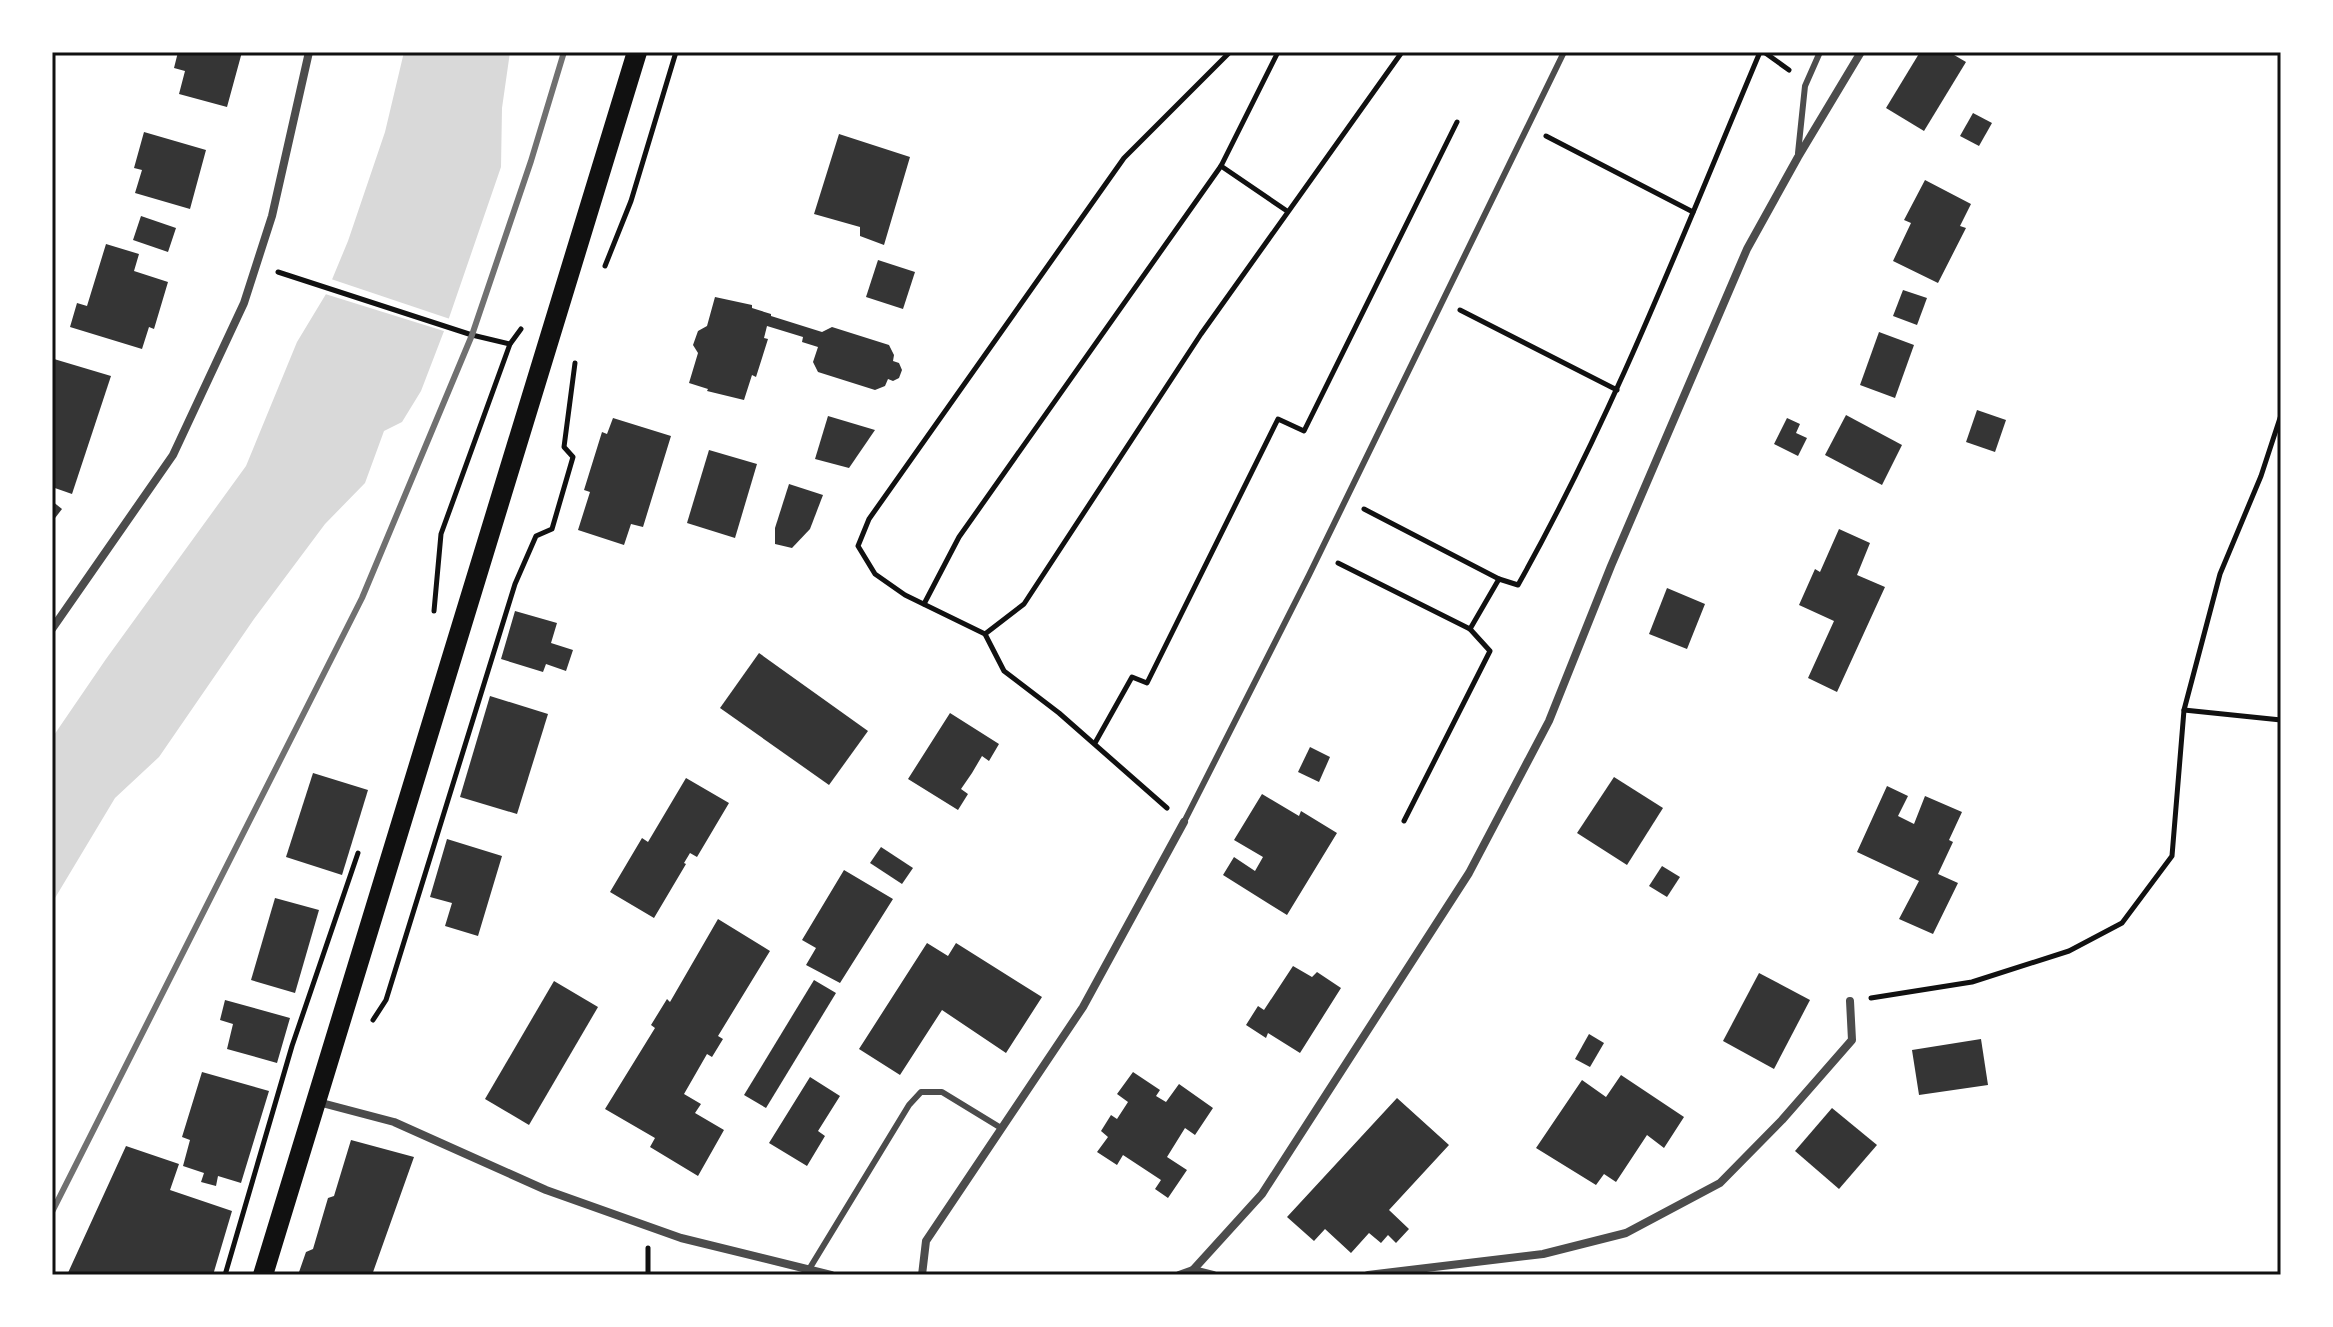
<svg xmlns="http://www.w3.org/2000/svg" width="2333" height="1327" font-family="Signika,sans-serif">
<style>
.water{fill:#d9d9d9}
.pier{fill:#fff}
.building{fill:#353535}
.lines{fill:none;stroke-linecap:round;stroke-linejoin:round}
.path{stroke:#111;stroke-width:5}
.service{stroke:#4c4c4c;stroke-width:6}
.minor{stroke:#4c4c4c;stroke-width:8}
.primary{stroke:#111;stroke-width:20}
.rail{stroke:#707070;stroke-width:6}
.neatline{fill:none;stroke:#111;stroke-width:3}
</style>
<rect width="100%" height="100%" fill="#fff"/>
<polygon class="water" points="404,52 510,52 502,108 501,167 449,318 421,391 402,422 384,431 365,483 325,524 254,619 159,757 115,798 52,903 52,738 106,659 246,466 297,342 326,294 348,241 385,132"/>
<polygon class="pier" points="328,278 453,320 447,332 322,293"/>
<g class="building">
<polygon points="178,52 242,52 227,107 179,94 185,71 174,68"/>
<polygon points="1920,52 1949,52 1966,62 1924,131 1886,108"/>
<polygon points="1973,113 1992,123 1979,146 1960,136"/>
<polygon points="144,132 206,150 190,209 135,193 142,170 134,168"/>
<polygon points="839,134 910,157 884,245 860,236 860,227 814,214"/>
<polygon points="1925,180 1971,204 1960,226 1966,228 1938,283 1893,261 1911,223 1904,220"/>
<polygon points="141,216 176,228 168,252 133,240"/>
<polygon points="106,244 139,254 134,271 168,282 154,329 149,327 142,349 70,327 77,303 87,306"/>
<polygon points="878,260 915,272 903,309 866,297"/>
<polygon points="1903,290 1927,298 1917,325 1893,316"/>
<polygon points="715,297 752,305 752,308 771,314 771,316 822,332 832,327 889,345 894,355 893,361 899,363 902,370 899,378 893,381 888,379 885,386 875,390 818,372 813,362 818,347 802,342 803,337 767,326 764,338 768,339 756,377 752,375 744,400 707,391 708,389 689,383 698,353 693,345 698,331 707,326"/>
<polygon points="1879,332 1914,345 1895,398 1860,385"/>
<polygon points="54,359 111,376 72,494 52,487"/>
<polygon points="1977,410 2006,420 1995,452 1966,442"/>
<polygon points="1846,415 1902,445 1882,485 1825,455"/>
<polygon points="828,416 875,430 849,468 815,459"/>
<polygon points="613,418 671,436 643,527 631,524 624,545 578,530 590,492 584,490 602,432 607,434"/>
<polygon points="1787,418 1800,424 1796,433 1807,438 1798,456 1774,444"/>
<polygon points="709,450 757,464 735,538 687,523"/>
<polygon points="789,484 823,495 810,529 792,548 775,544 775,528"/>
<polygon points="52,501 62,509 52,522"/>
<polygon points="1839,529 1870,543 1857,575 1885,587 1837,692 1808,678 1834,621 1799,605 1815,569 1820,572"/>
<polygon points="1667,588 1705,604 1687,649 1649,634"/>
<polygon points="515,611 557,623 551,643 573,650 566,671 546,664 543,672 501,659"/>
<polygon points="759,653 868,731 829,785 720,708"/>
<polygon points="490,696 548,714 517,814 460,797"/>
<polygon points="950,713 999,744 989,761 982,756 972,773 961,789 968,794 958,810 908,779"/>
<polygon points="1310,747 1330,757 1319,782 1298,772"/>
<polygon points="313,773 368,790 342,875 286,857"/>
<polygon points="1614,777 1663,808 1627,865 1577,833"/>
<polygon points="686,778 729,803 697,857 690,853 684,863 686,864 654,918 610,892 642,838 648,842"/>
<polygon points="1887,786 1908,796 1898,816 1914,824 1925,796 1962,812 1949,840 1953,842 1938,874 1958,883 1933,934 1899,919 1919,881 1857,852"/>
<polygon points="1262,794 1299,816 1301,811 1337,833 1287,915 1223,875 1234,857 1255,871 1263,857 1234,840"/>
<polygon points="447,839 502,856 478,936 445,926 452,903 430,897"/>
<polygon points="881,847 913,868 902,884 870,863"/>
<polygon points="1662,866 1680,877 1667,897 1649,886"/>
<polygon points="844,870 893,899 840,983 806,965 816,948 802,940"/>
<polygon points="275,898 319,910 295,993 251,980"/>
<polygon points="718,919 770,951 718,1036 723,1039 712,1057 707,1054 684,1094 701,1104 695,1113 724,1130 698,1176 650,1147 655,1138 605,1109 655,1028 651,1025 667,999 670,1002"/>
<polygon points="927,943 948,956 956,943 1042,997 1006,1053 942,1010 900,1075 859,1049"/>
<polygon points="1293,966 1312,977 1317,972 1341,988 1300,1053 1268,1033 1266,1038 1246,1025 1258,1006 1264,1010"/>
<polygon points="1759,973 1810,1000 1774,1069 1723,1041"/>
<polygon points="814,980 836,993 766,1108 744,1095"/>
<polygon points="554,981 598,1007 529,1125 485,1099"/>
<polygon points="225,1000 290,1018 277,1063 227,1049 233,1024 220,1020"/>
<polygon points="1589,1034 1604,1043 1590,1067 1575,1059"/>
<polygon points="1981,1039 1988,1085 1919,1095 1912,1050"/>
<polygon points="202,1072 269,1091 241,1183 218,1176 216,1186 201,1182 204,1173 183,1166 190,1140 182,1137"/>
<polygon points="1133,1072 1160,1090 1156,1096 1166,1102 1179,1084 1213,1108 1195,1135 1185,1128 1167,1157 1187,1170 1168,1198 1155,1189 1161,1180 1123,1155 1117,1165 1097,1152 1108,1137 1101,1131 1111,1115 1117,1119 1128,1102 1117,1094"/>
<polygon points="1621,1075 1684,1117 1664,1148 1647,1135 1616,1182 1604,1174 1596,1185 1536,1148 1582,1080 1606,1097"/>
<polygon points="810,1077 840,1096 818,1131 825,1136 807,1166 769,1143"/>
<polygon points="1397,1098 1449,1145 1389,1210 1409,1229 1396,1243 1388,1235 1381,1243 1369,1233 1351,1253 1325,1229 1314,1241 1287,1217"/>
<polygon points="1832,1108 1877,1145 1839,1189 1795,1151"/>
<polygon points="351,1140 414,1157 372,1275 298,1275 306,1252 313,1249 328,1198 334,1196"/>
<polygon points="126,1146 179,1164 170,1190 232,1211 213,1275 67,1275"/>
<rect x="1711" y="1272" width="22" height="3"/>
</g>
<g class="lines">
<g class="path">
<polyline points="1764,52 1789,70"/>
<polyline points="1546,136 1693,212"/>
<polyline points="1221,166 1287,211"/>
<polyline points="605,266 631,201 676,52"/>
<polyline points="278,272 472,335 510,344"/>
<polyline points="1460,310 1617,390"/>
<path d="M1364 509 1499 579 1518 585C1614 414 1684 232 1760 52"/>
<polyline points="1338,563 1470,629 1490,651 1404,821"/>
<polyline points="924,604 959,537 1221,166 1278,52"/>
<polyline points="434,611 441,534 510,344 521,329"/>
<polyline points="1470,629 1499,579"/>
<polyline points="985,634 1024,604 1201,334 1402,52"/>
<polyline points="2184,710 2281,720"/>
<polyline points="1095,743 1132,677 1147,683 1278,419 1304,431 1457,122"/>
<polyline points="1167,808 1059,713 1004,671 985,634 905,595 875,574 858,546 869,519 1124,158 1230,52"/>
<polyline points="1871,998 1972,982 2069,951 2122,923 2172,856 2184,710 2220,574 2261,476 2281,415"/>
<polyline points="373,1020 386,1000 515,584 536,536 552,529 573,457 564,447 575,363"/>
<polyline points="225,1275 292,1046 358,853"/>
<polyline points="648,1275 648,1248"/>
</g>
<g class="service">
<polyline points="1798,153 1805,86 1820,52"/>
<polyline points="1184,822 1309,575 1564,52"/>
<polyline points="808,1271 909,1105 921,1092 942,1092 1001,1128"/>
</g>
<g class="minor">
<polyline points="52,629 173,455 244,303 272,216 309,52"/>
<polyline points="318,1102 394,1122 546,1190 681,1238 831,1275"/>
<polyline points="1193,1270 1262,1194 1469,873 1549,721 1611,566 1747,249 1798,157 1861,52"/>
<polyline points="922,1275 926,1241 1083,1007 1184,822"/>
<polyline points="1179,1275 1193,1270 1213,1275"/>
<polyline points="1368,1275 1543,1254 1626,1233 1720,1183 1782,1120 1852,1040 1850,1001"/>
</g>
<polyline class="primary" points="263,1275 637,52"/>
<polyline class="rail" points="52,1212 362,598 472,335 531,161 564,52"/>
</g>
<rect width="2333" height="1327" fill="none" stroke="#ffffff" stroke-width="108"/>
<rect x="54" y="54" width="2225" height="1219" class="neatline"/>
</svg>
